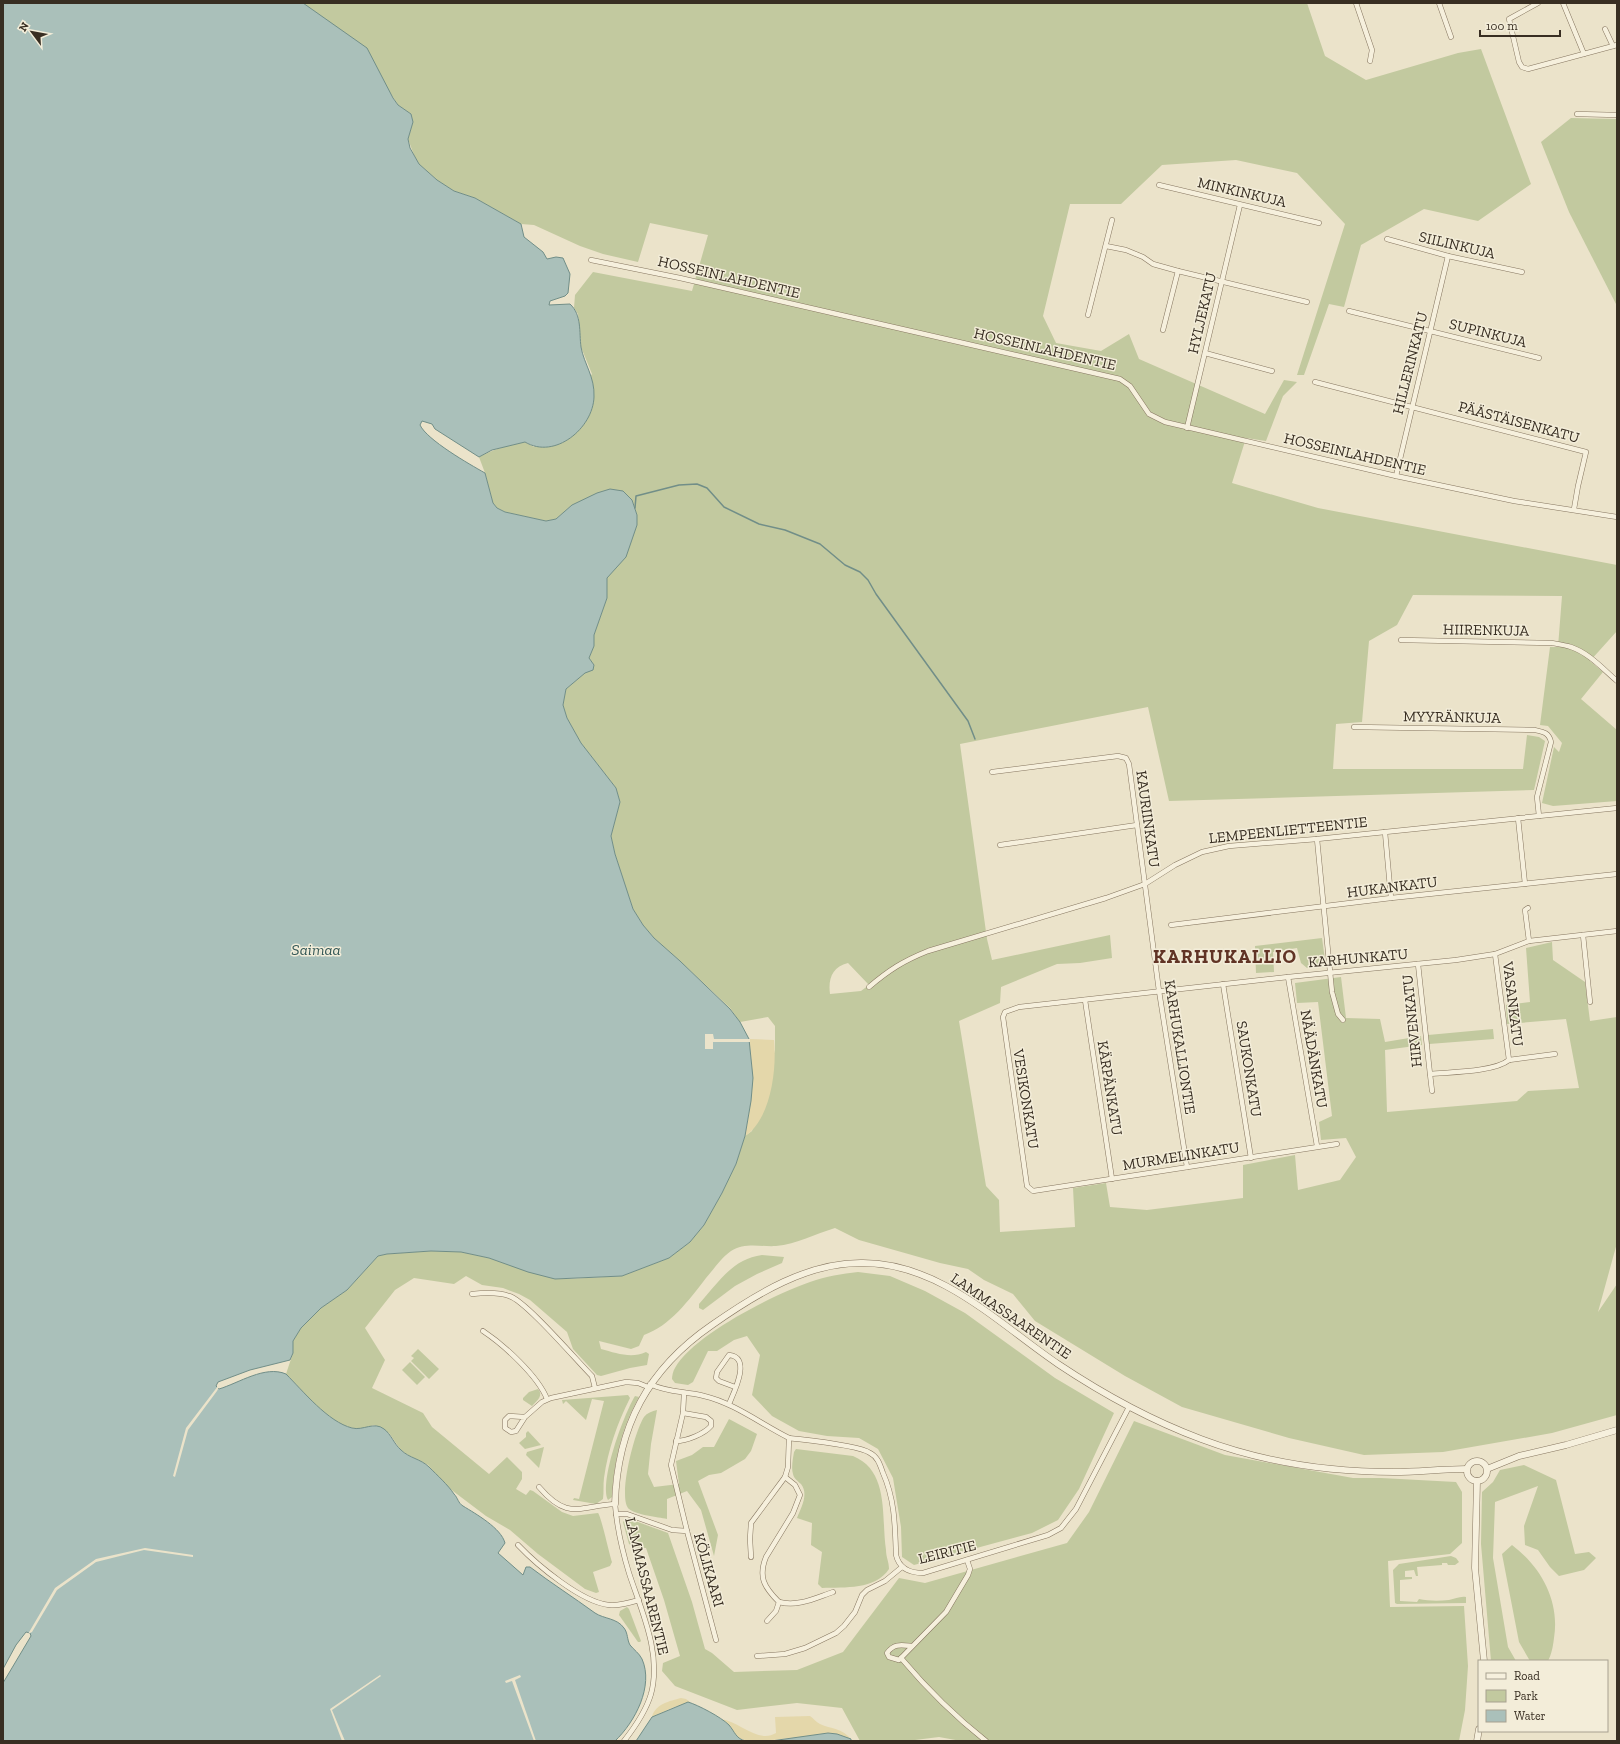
<svg xmlns="http://www.w3.org/2000/svg" width="1620" height="1744" font-family="'Zilla Slab',serif">
<style>
.green{fill:#c2c99f;fill-rule:evenodd}
.sand{fill:#e4d7aa}
.water{fill:#aac0ba;stroke:#718e88}
.pier{fill:#ebe3ca}
.lines{fill:none;stroke-linecap:round;stroke-linejoin:round}
.stream{stroke:#718e88;stroke-width:1.5}
.minor-casing{stroke:#867660;stroke-width:5.5}
.tertiary-casing{stroke:#867660;stroke-width:7}
.minor{stroke:#f6f0dd;stroke-width:4.5}
.tertiary{stroke:#f6f0dd;stroke-width:6}
.labels{text-anchor:middle;dominant-baseline:central;stroke-width:3;stroke-linejoin:round;paint-order:stroke}
.street-label{font-size:15px;fill:#382e22;stroke:#f3edd9}
.water-label{font-size:16px;font-style:italic;fill:#335756;stroke:#f3edd9}
.district-label{font-size:19px;font-weight:bold;letter-spacing:1px;fill:#613425;stroke:#f3edd9}
</style>
<rect width="100%" height="100%" fill="#ebe3ca"/>
<g class="green">
<path d="M303 3H1307L1325 56 1366 80 1458 53 1481 49 1531 184 1478 221 1424 209 1361 245 1344 307 1329 304 1304 375H1297L1345 224 1297 173 1236 160 1162 165 1121 204H1070L1043 316 1056 343 1101 351 1129 334 1139 359 1265 414 1284 380 1297 382 1283 396 1266 441 1246 438 1232 483 1318 508 1617 565V631L1590 661 1603 672 1581 699 1617 730V801L1553 806 1542 803 1554 747 1559 752 1562 743 1548 726 1540 725 1550 647H1558L1562 596 1413 595 1397 625 1369 641 1362 722 1336 724 1333 769H1523L1527 735 1539 737 1545 741 1534 790 1169 801 1148 707 960 744 987 939 992 960 1110 935 1112 958 1080 963 1057 964 1001 987 1000 1003 959 1021 986 1186 999 1200 1000 1232 1075 1227 1073 1188 1106 1183 1110 1207 1147 1210 1243 1198V1165L1295 1155 1298 1190 1340 1180 1356 1157 1346 1138 1321 1140 1319 1122 1332 1116 1318 1002 1297 1003 1295 983 1341 977 1346 1018 1380 1019 1385 1042 1421 1036 1422 1045 1385 1050 1387 1112 1517 1101 1528 1091 1579 1088 1566 1019 1507 1024 1506 1005 1530 1002 1526 948 1552 942 1553 960 1585 982 1590 1021 1617 1017V1243L1598 1312 1617 1284V1415L1552 1433 1443 1452 1364 1455 1289 1438 1182 1407 1125 1376 1035 1321 1013 1294 984 1280 968 1269 940 1263 859 1240 835 1228C815 1234 797 1244 776 1246 761 1247 745 1242 731 1251 721 1258 714 1269 706 1278 689 1300 670 1326 644 1335L639 1346 631 1349 599 1341 601 1349C616 1353 631 1359 646 1352L649 1354 647 1365 630 1368 601 1376 597 1375 573 1349 567 1332 530 1300 519 1294 503 1288 482 1285 466 1276 454 1284 414 1278 395 1290 365 1328 385 1360 372 1388 423 1413 432 1427 489 1474 507 1457 522 1472V1479L516 1489 526 1495 530 1490 533 1491 562 1512 573 1516 598 1513C601 1516 609 1553 612 1562L610 1566 593 1572 599 1592 596 1593 585 1589 538 1554 510 1530 486 1516 445 1485 428 1465 406 1454 400 1449 389 1433 374 1425C367 1427 361 1430 353 1428 330 1425 303 1391 286 1374L293 1353V1341L301 1328 321 1308 347 1290 378 1256 387 1254 431 1251 461 1252 489 1258 555 1279H568L622 1276 669 1258 690 1242 704 1225 722 1193 736 1164 745 1136 752 1131 775 1050V1026L768 1017 740 1022 730 1008 680 961 654 938 643 925 633 909 615 854 611 836 620 802 616 788 581 743 567 718 563 705 566 689 594 665 589 658 594 646V635L607 598V578L631 540 637 525V515L632 500 582 501 572 505 556 519 546 521 505 512 497 508 493 503 485 473 479 457C494 449 509 445 525 442L534 447 592 374 581 347 578 314 574 308 575 295 593 272 692 291 708 235 650 223 638 262 603 254 580 246 534 225 521 224 475 198 454 191 437 180 419 164 414 155 408 139 413 122 411 114 398 105 389 91 326 21ZM848 963 869 985 861 991 830 994C828 979 832 967 848 963Z"/>
<polygon points="1571,118 1617,119 1617,306 1569,212 1541,142"/>
<polygon points="1322,938 1326,967 1307,968 1301,963 1297,948 1273,952 1274,972 1256,973 1255,946"/>
<polygon points="1493,1029 1494,1039 1429,1044 1428,1035"/>
<path d="M762 1255 784 1257 782 1263 757 1274 735 1286 703 1310 699 1308V1304C718 1283 732 1259 762 1255Z"/>
<path d="M858 1272 890 1276 925 1291 965 1313 1055 1378 1114 1413 1079 1489 1058 1520 1032 1533 914 1565 902 1557 901 1527 893 1478 878 1449 859 1438 827 1436 799 1431 772 1416 752 1395 760 1355 747 1336 734 1340 717 1351H708L693 1382 688 1385 675 1383 672 1379C672 1376 673 1371 675 1368 693 1335 775 1294 810 1282 826 1276 842 1274 858 1272Z"/>
<polygon points="418,1349 439,1369 429,1379 411,1361 414,1358 411,1356"/>
<polygon points="410,1362 425,1377 417,1385 402,1370"/>
<path d="M538 1389C544 1395 537 1401 532 1406L523 1400V1398L529 1392Z"/>
<path d="M628 1395 630 1398C617 1424 608 1450 604 1478 603 1485 604 1492 603 1499L596 1504 573 1500 574 1498 579 1499 604 1401 592 1399 586 1420 566 1401 563 1404 562 1400Z"/>
<path d="M635 1396 639 1397C621 1429 614 1461 612 1497L608 1500C599 1481 624 1414 635 1396Z"/>
<path d="M657 1410 651 1444 648 1474 654 1487 679 1484 676 1461 692 1455 703 1447H714L729 1419 757 1434 751 1451 745 1459 721 1473 709 1475 698 1481 718 1535 714 1556 701 1510 687 1491 667 1499V1519C658 1517 636 1515 629 1509 617 1498 635 1430 644 1417 647 1413 652 1411 657 1410Z"/>
<polygon points="1134,1421 1225,1455 1353,1478 1381,1478 1456,1482 1462,1492 1462,1543 1450,1554 1388,1561 1390,1607 1464,1606 1468,1666 1465,1710 1459,1741 961,1741 939,1737 907,1741 860,1741 842,1708 797,1703 737,1710 675,1686 662,1671 663,1663 680,1656 664,1600 646,1548 634,1547 629,1544 623,1522 627,1518 668,1533 692,1602 705,1649 712,1653 734,1672 797,1670 843,1652 899,1578 925,1583 1067,1543 1089,1512"/>
<polygon points="528,1431 541,1445 525,1449 519,1443 526,1437 526,1433"/>
<polygon points="544,1447 539,1468 526,1455 527,1452"/>
<path d="M796 1449 853 1456C890 1471 881 1518 886 1550 886 1557 889 1562 889 1569 875 1590 845 1587 822 1588L818 1584 822 1552 811 1545 812 1523 797 1518C801 1508 809 1494 801 1484 798 1481 794 1479 793 1474 791 1468 793 1458 794 1452Z"/>
<polygon points="1524,1465 1556,1480 1575,1554 1589,1552 1596,1558 1584,1570 1559,1576 1550,1567 1538,1550 1525,1545 1524,1526 1538,1486 1495,1502 1493,1558 1508,1647 1516,1661 1491,1661 1481,1544 1482,1492 1493,1482 1500,1470"/>
<path d="M1512 1545C1541 1567 1560 1601 1554 1638 1553 1646 1552 1653 1548 1661H1530L1519 1642 1502 1554Z"/>
<path d="M1451 1556 1456 1558 1459 1562 1455 1565H1448L1447 1563H1442V1565L1417 1567 1418 1576H1416L1414 1570 1405 1571V1577H1412V1579L1400 1580V1601L1417 1602 1419 1599C1428 1601 1439 1601 1449 1600 1455 1599 1460 1596 1466 1597V1603L1397 1604 1395 1603 1393 1570 1399 1564Z"/>
<polygon points="627,1607 629,1609 641,1641 640,1642 638,1642 619,1615 620,1611"/>
</g>
<g class="sand">
<path d="M749 1039 774 1040C777 1069 771 1119 745 1136 752 1104 754 1072 749 1039Z"/>
<path d="M681 1698 686 1699 690 1702 672 1708 652 1717C655 1704 670 1701 681 1698Z"/>
<path d="M810 1716C813 1718 816 1722 820 1724 831 1729 842 1728 851 1739L837 1734 828 1733C809 1736 755 1744 741 1739 733 1736 727 1725 721 1719 739 1721 758 1744 776 1733L775 1717Z"/>
</g>
<g class="water">
<path d="M3 3H303L367 48 393 98 398 105 411 114 413 122 408 139 410 148 419 164 437 180 454 191 475 198 521 224 524 237 543 252 547 259 556 257 563 258 570 274 568 293 565 296 550 301 549 305 570 304C582 315 579 332 581 347 584 364 595 377 594 397 593 428 555 460 525 442L492 450 479 457 435 429 432 424 422 421 420 425C427 440 469 464 485 473L493 503 497 508 505 512 546 521 556 519 572 505 597 493 610 489 623 491 632 500 637 515V525L626 557 607 578V598L594 635V646L589 658 594 665 593 670 585 673 566 689 563 705 567 718 581 743 616 788 620 802 611 836 615 854 633 909 643 925 654 938 680 961 730 1009 740 1022 749 1039 753 1078 751 1101 745 1136 736 1164 722 1193 704 1225 690 1242 669 1258 622 1276 555 1279 528 1272 489 1258 461 1252 431 1251 387 1254 378 1256 347 1290 321 1308 301 1328 293 1341V1353L290 1360 250 1370 218 1382 216 1386 219 1389C239 1383 265 1365 286 1374 303 1391 328 1422 352 1428 363 1431 374 1421 384 1429 391 1434 394 1444 401 1450 409 1458 421 1459 429 1467 437 1475 448 1485 454 1494 458 1498 458 1503 463 1506 476 1514 501 1528 505 1543L498 1553 523 1575 526 1567H530C551 1583 573 1597 595 1613 604 1619 617 1618 624 1628 628 1633 627 1640 630 1645 634 1650 639 1653 642 1659 654 1686 635 1722 615 1741H3V1683L31 1636 30 1633 26 1632 16 1645 3 1669Z"/>
<path d="M688 1702C698 1705 721 1717 729 1725 735 1732 736 1739 746 1741H636L652 1717Z"/>
<polygon points="828,1733 837,1734 851,1739 851,1741 771,1741"/>
</g>
<g class="pier">
<polygon points="705,1034 713,1034 714,1039 750,1039 750,1042 713,1042 713,1049 705,1049"/>
<polygon points="218,1386 219,1387 217,1391 188,1430 175,1477 173,1476 186,1428"/>
<polygon points="145,1548 193,1555 193,1557 144,1550 96,1562 57,1590 32,1632 28,1634 55,1588 96,1559"/>
<polygon points="380,1675 381,1676 332,1710 345,1741 342,1741 330,1709"/>
<polygon points="520,1675 521,1677 515,1680 536,1741 534,1741 512,1681 506,1683 505,1681"/>
</g>
<g class="lines">
<polyline class="stream" points="635,508 636,496 679,485 697,484 707,488 724,507 759,524 785,530 820,544 845,565 860,572 868,580 876,594 968,721 975,739"/>
<g class="minor-casing">
<g id="minor">
<polyline points="1356,3 1372,50 1370,61"/>
<polyline points="1439,3 1451,37"/>
<polyline points="1538,3 1509,19 1519,62 1522,67 1528,69 1617,45"/>
<polyline points="1563,3 1584,54"/>
<polyline points="1605,29 1613,46"/>
<polyline points="1577,114 1617,115"/>
<polyline points="1159,185 1319,223"/>
<polyline points="1387,239 1448,256 1522,272"/>
<polyline points="1106,246 1126,250 1143,257 1153,264 1178,271 1307,302"/>
<polyline points="591,260 680,278 1120,379 1130,386 1149,414 1165,422 1396,476 1514,501 1617,517"/>
<polyline points="1349,311 1539,358"/>
<polyline points="1088,315 1112,220"/>
<polyline points="1163,330 1178,271"/>
<polyline points="1205,353 1272,371"/>
<polyline points="1315,382 1586,452 1578,486 1574,509"/>
<polyline points="1187,428 1240,205"/>
<polyline points="1396,476 1448,256"/>
<path d="M1401 640 1552 643C1558 644 1565 645 1571 647 1589 653 1603 669 1617 681"/>
<path d="M1354 727 1535 730C1544 732 1549 733 1551 742L1537 797 1539 816"/>
<polyline points="992,772 1118,756 1126,758 1129,764 1159,991 1187,1167"/>
<polyline points="1518,818 1525,884"/>
<polyline points="1385,832 1391,898"/>
<polyline points="1317,839 1332,992 1338,1014 1343,1020"/>
<polyline points="1000,845 1137,825"/>
<polyline points="1528,908 1525,910 1529,941"/>
<polyline points="1171,925 1391,898 1617,874"/>
<polyline points="1583,935 1590,1002"/>
<polyline points="1495,954 1509,1060 1555,1054"/>
<path d="M1418 964 1430 1074C1451 1072 1494 1072 1509 1060"/>
<polyline points="1288,977 1317,1146"/>
<polyline points="1223,984 1251,1158"/>
<path d="M869 987C889 970 903 961 928 951L1106 898 1145 884 1175 865 1202 852 1229 846 1317 839 1617 808"/>
<polyline points="1085,1000 1112,1179"/>
<polyline points="1430,1074 1432,1091"/>
<polyline points="1337,1144 1033,1191 1027,1186 1003,1017 1005,1012 1019,1007 1288,977 1456,960 1495,954 1529,941 1617,931"/>
<path d="M472 1294C482 1293 498 1292 509 1296 525 1300 577 1361 592 1376L595 1388"/>
<path d="M483 1331C504 1345 538 1376 547 1399"/>
<path d="M650 1384C668 1393 686 1391 704 1396 734 1403 761 1424 789 1438L788 1467 785 1477 751 1523 750 1539 751 1557"/>
<polyline points="684,1393 683,1413 671,1465 687,1531"/>
<path d="M729 1404C734 1392 752 1357 729 1355L717 1372 716 1378 719 1381 735 1387"/>
<polyline points="525,1417 509,1416 505,1420 505,1428 511,1432 516,1431 525,1417 542,1402 551,1398 626,1382 638,1383 648,1387"/>
<path d="M789 1438C805 1440 859 1445 870 1453 878 1457 880 1465 883 1473 895 1500 895 1526 896 1555 899 1568 909 1573 923 1573L1048 1535 1061 1528 1076 1509 1129 1407"/>
<path d="M676 1441C687 1441 704 1434 711 1426V1421L706 1417 683 1413"/>
<path d="M539 1487C568 1521 579 1506 615 1504 617 1528 622 1550 629 1573 641 1610 662 1653 651 1694 646 1711 635 1727 624 1741"/>
<polyline points="616,1514 627,1514 672,1530 687,1531 716,1640"/>
<path d="M518 1545C537 1565 581 1602 609 1605 619 1606 629 1603 639 1600"/>
<path d="M779 1602C798 1607 815 1598 833 1592"/>
<path d="M767 1621 776 1611 779 1602C764 1587 758 1577 766 1557L793 1513 800 1495 795 1485 785 1477"/>
<path d="M912 1646C902 1645 894 1643 887 1653L889 1657 899 1660 946 1612 968 1575 970 1569 967 1560"/>
<polyline points="757,1656 785,1654 805,1648 836,1633 844,1626 855,1612 862,1595 867,1590 885,1581 902,1567"/>
<path d="M901 1658C928 1690 953 1715 986 1741"/>
</g>
</g>
<g class="tertiary-casing">
<g id="tertiary">
<circle cx="1477" cy="1471" r="10"/>
<polyline points="1487,1469 1519,1456 1566,1445 1617,1430"/>
<polyline points="1477,1481 1475,1568 1484,1661"/>
<path d="M615 1504C617 1427 648 1369 712 1325 756 1294 808 1262 863 1263 940 1263 999 1324 1058 1364 1103 1394 1150 1420 1201 1439 1262 1462 1329 1472 1394 1472 1418 1472 1443 1469 1467 1469"/>
<polyline points="1477,1741 1479,1729"/>
</g>
</g>
<use href="#minor" class="minor"/>
<use href="#tertiary" class="tertiary"/>
</g>
<g class="labels">
<g class="street-label">
<text transform="translate(1242 192) rotate(13)">MINKINKUJA</text>
<text transform="translate(1457 245) rotate(13)">SIILINKUJA</text>
<text transform="translate(729 277) rotate(13)">HOSSEINLAHDENTIE</text>
<text transform="translate(1202 313) rotate(-77)">HYLJEKATU</text>
<text transform="translate(1488 333) rotate(14)">SUPINKUJA</text>
<text transform="translate(1045 349) rotate(13)">HOSSEINLAHDENTIE</text>
<text transform="translate(1410 363) rotate(-76)">HILLERINKATU</text>
<text transform="translate(1519 422) rotate(15)">PÄÄSTÄISENKATU</text>
<text transform="translate(1355 454) rotate(13)">HOSSEINLAHDENTIE</text>
<text transform="translate(1486 630) rotate(1)">HIIRENKUJA</text>
<text transform="translate(1452 717) rotate(1)">MYYRÄNKUJA</text>
<text transform="translate(1148 819) rotate(82)">KAURIINKATU</text>
<text transform="translate(1288 830) rotate(-6)">LEMPEENLIETTEENTIE</text>
<text transform="translate(1392 887) rotate(-7)">HUKANKATU</text>
<text transform="translate(1358 958) rotate(-5)">KARHUNKATU</text>
<text transform="translate(1513 1004) rotate(83)">VASANKATU</text>
<text transform="translate(1412 1021) rotate(-96)">HIRVENKATU</text>
<text transform="translate(1180 1047) rotate(81)">KARHUKALLIONTIE</text>
<text transform="translate(1314 1059) rotate(80)">NÄÄDÄNKATU</text>
<text transform="translate(1249 1069) rotate(81)">SAUKONKATU</text>
<text transform="translate(1110 1088) rotate(81)">KÄRPÄNKATU</text>
<text transform="translate(1026 1099) rotate(81)">VESIKONKATU</text>
<text transform="translate(1181 1156) rotate(-9)">MURMELINKATU</text>
<text transform="translate(1011 1316) rotate(34)">LAMMASSAARENTIE</text>
<text transform="translate(947 1552) rotate(-14)">LEIRITIE</text>
<text transform="translate(709 1570) rotate(74)">KÖLIKAARI</text>
<text transform="translate(647 1586) rotate(76)">LAMMASSAARENTIE</text>
</g>
<g class="water-label">
<text x="316" y="949">Saimaa</text>
</g>
<g class="district-label">
<text x="1225" y="956">KARHUKALLIO</text>
</g>
</g>
<rect width="1620" height="1744" fill="none" stroke="#382e22" stroke-width="8"/>
<rect x="1478" y="1660" width="130" height="72" fill="#f3edd9" stroke="#a8a190"/>
<rect x="1486" y="1673" width="20" height="6" fill="#f6f0dd" stroke="#a8a190"/>
<text x="1514" y="1680" font-size="12" fill="#382e22">Road</text>
<rect x="1486" y="1690" width="20" height="12" fill="#c2c99f" stroke="#a8a190"/>
<text x="1514" y="1700" font-size="12" fill="#382e22">Park</text>
<rect x="1486" y="1710" width="20" height="12" fill="#aac0ba" stroke="#a8a190"/>
<text x="1514" y="1720" font-size="12" fill="#382e22">Water</text>
<g transform="translate(32 32) rotate(302)" stroke="#f3edd9" stroke-width="3" paint-order="stroke">
<path d="M0-3L7 15L0 10L-7 15Z" fill="#382e22"/>
<text y="-6" font-size="11" font-weight="bold" text-anchor="middle" fill="#382e22">N</text>
</g>
<path d="M1480 30v6h80v-6" fill="none" stroke="#382e22" stroke-width="2"/>
<text x="1486" y="30" font-size="12" fill="#382e22" stroke="#f3edd9" stroke-width="3" paint-order="stroke">100 m</text>
</svg>
